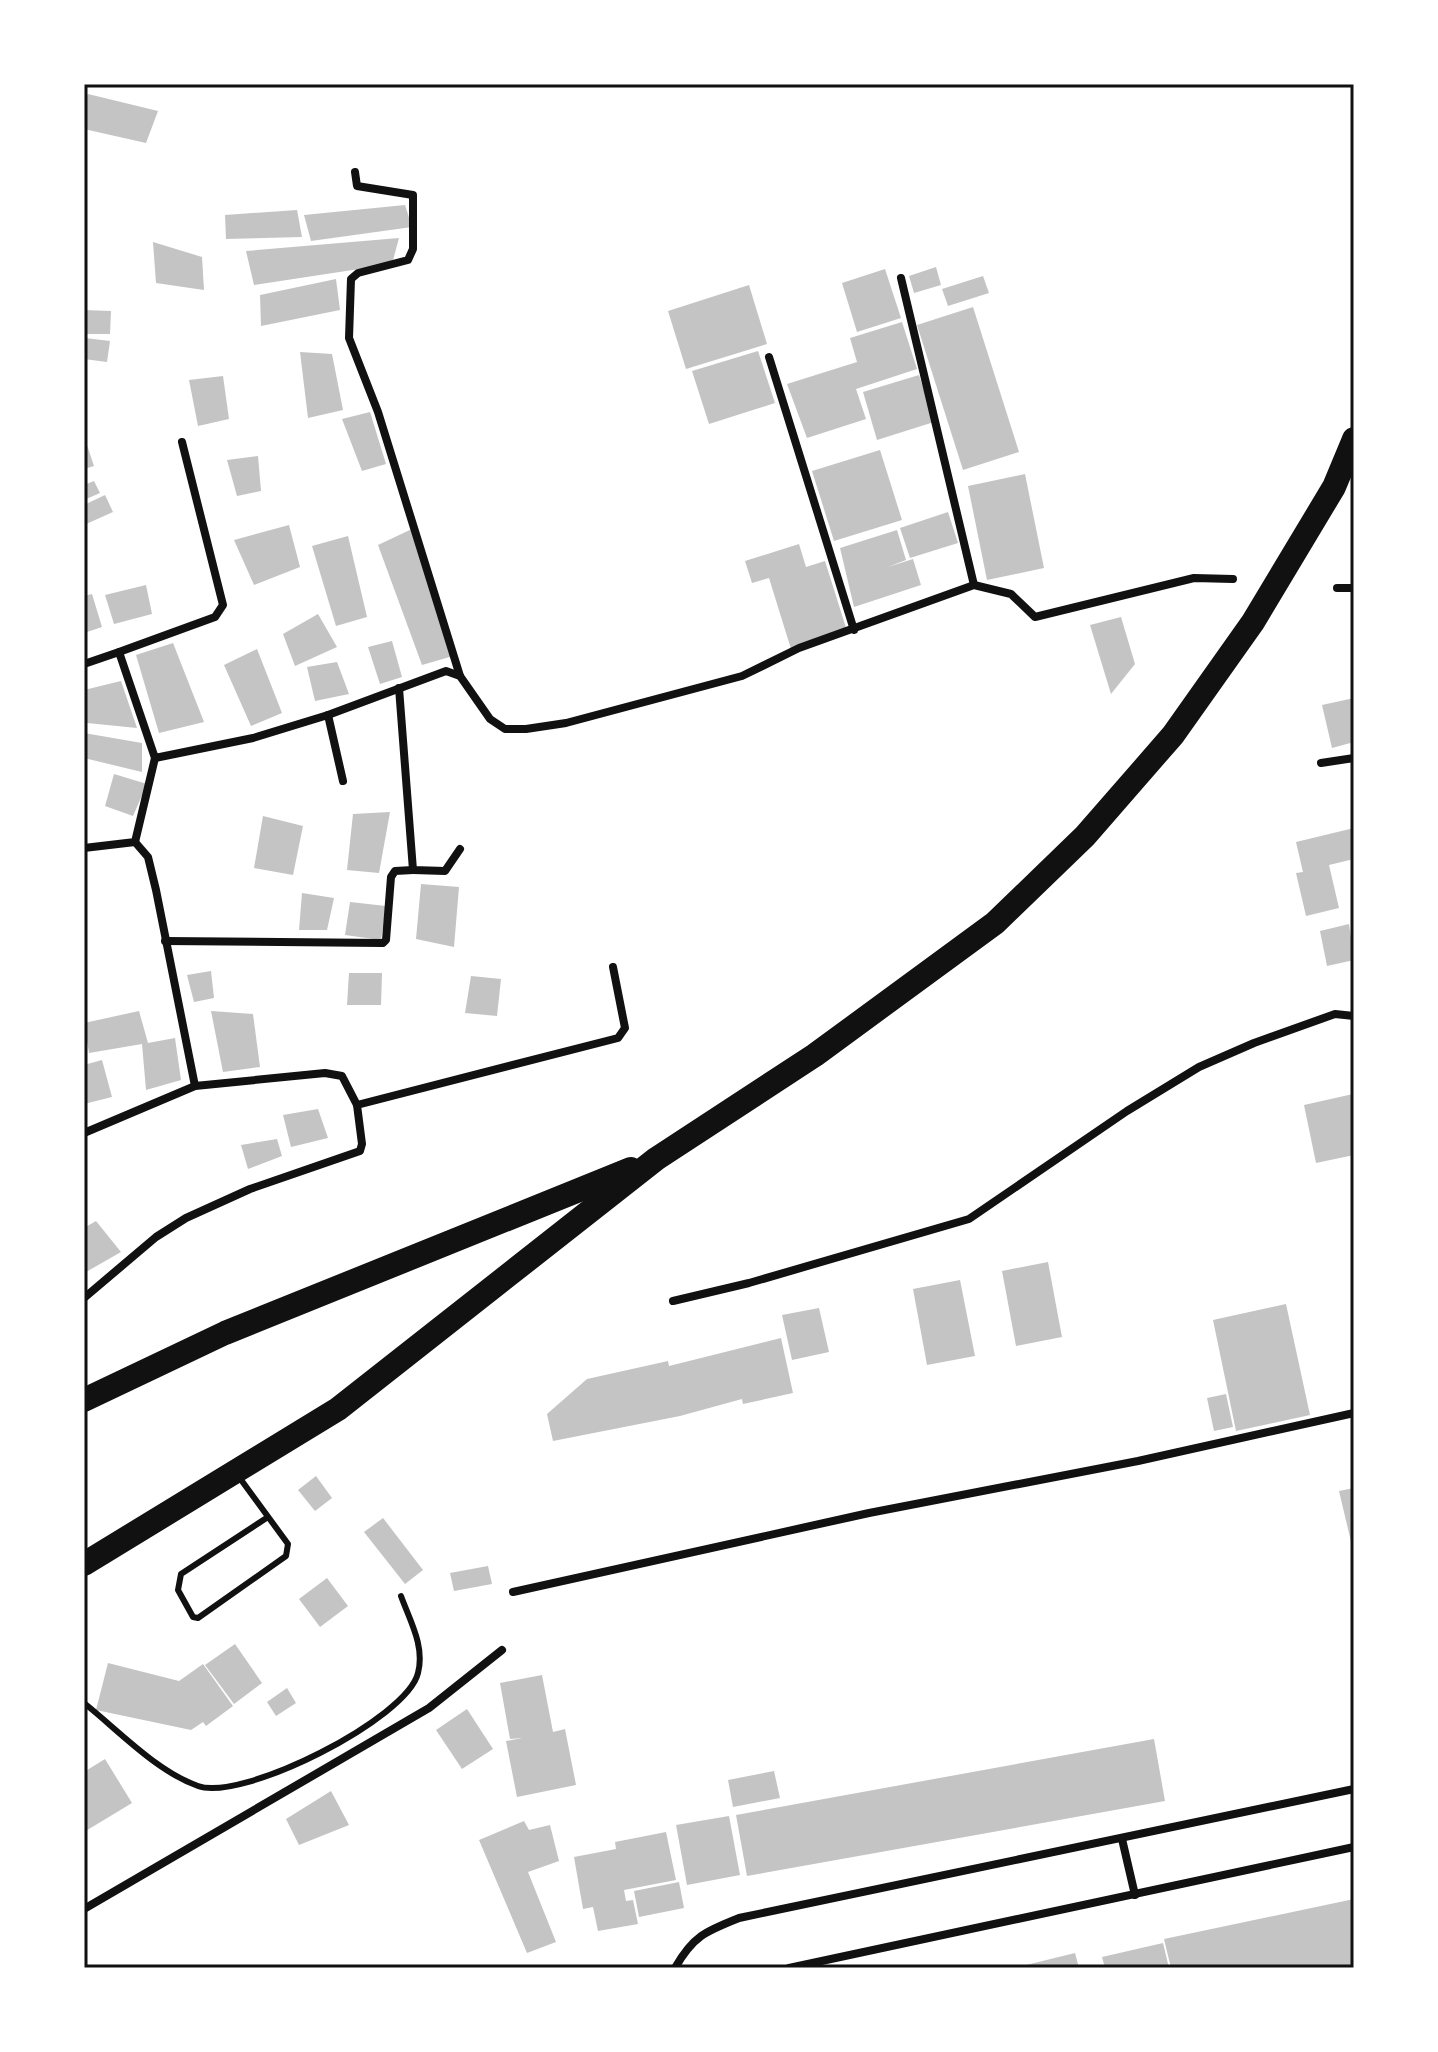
<svg xmlns="http://www.w3.org/2000/svg" width="1438" height="2052" font-family="Helvetica,sans-serif">
<style>
.building{fill:#c4c4c4}
.lines{fill:none;stroke-linecap:round;stroke-linejoin:round}
.service{stroke:#111;stroke-width:6}
.minor{stroke:#111;stroke-width:8}
.motorway{stroke:#111;stroke-width:24}
.neatline{fill:none;stroke:#111;stroke-width:3}
</style>
<rect width="100%" height="100%" fill="#fff"/>
<g class="building">
<polygon points="88,94 158,111 146,143 84,129 84,100"/>
<polygon points="405,205 412,227 311,241 304,215"/>
<polygon points="297,210 302,237 226,239 225,215"/>
<polygon points="399,238 392,264 254,285 246,251"/>
<polygon points="153,242 202,257 204,290 156,283"/>
<polygon points="936,267 941,285 914,293 909,276"/>
<polygon points="885,269 901,318 857,332 842,283"/>
<polygon points="983,276 989,293 948,306 942,289"/>
<polygon points="336,279 340,310 261,326 260,295"/>
<polygon points="749,285 767,344 686,369 668,311"/>
<polygon points="973,307 1019,452 963,470 917,325"/>
<polygon points="84,310 111,311 110,334 84,334"/>
<polygon points="902,322 917,369 856,389 866,419 807,438 787,384 857,362 850,338"/>
<polygon points="85,338 110,341 107,362 84,359"/>
<polygon points="758,351 775,403 709,424 692,371"/>
<polygon points="300,352 332,354 343,410 308,418"/>
<polygon points="919,375 934,422 877,440 863,392"/>
<polygon points="223,376 229,419 198,426 189,380"/>
<polygon points="370,412 386,464 362,471 342,419"/>
<polygon points="84,436 94,466 84,469"/>
<polygon points="880,450 902,520 834,541 812,471"/>
<polygon points="258,456 261,491 237,496 227,460"/>
<polygon points="1025,474 1044,568 987,580 968,486"/>
<polygon points="94,481 100,493 84,500 84,485"/>
<polygon points="105,495 113,512 84,525 84,505"/>
<polygon points="948,512 958,543 910,558 900,528"/>
<polygon points="289,525 300,567 254,585 234,540"/>
<polygon points="412,529 453,656 422,665 378,545"/>
<polygon points="897,530 906,560 888,567 913,559 921,585 854,607 840,548"/>
<polygon points="348,536 367,617 336,626 312,546"/>
<polygon points="799,544 806,567 825,561 847,631 791,649 769,578 752,583 745,561"/>
<polygon points="146,585 152,614 114,624 105,595"/>
<polygon points="92,594 102,627 84,633 84,596"/>
<polygon points="318,614 337,647 295,666 283,634"/>
<polygon points="1121,617 1135,664 1111,694 1090,625"/>
<polygon points="392,641 402,677 380,684 368,647"/>
<polygon points="173,643 204,722 159,733 136,655"/>
<polygon points="257,649 282,713 251,726 224,665"/>
<polygon points="337,662 349,694 315,701 307,667"/>
<polygon points="121,681 137,728 87,723 84,690"/>
<polygon points="1354,698 1354,742 1332,748 1322,705"/>
<polygon points="84,733 142,743 142,772 84,758"/>
<polygon points="114,774 147,784 133,816 105,806"/>
<polygon points="390,812 379,873 347,870 353,814"/>
<polygon points="263,816 303,826 293,875 254,868"/>
<polygon points="1354,828 1354,859 1329,865 1339,908 1306,916 1296,873 1303,872 1296,842"/>
<polygon points="421,884 459,887 454,947 416,939"/>
<polygon points="302,893 334,898 327,930 299,930"/>
<polygon points="350,902 386,906 381,940 345,935"/>
<polygon points="1349,924 1354,960 1327,966 1320,931"/>
<polygon points="211,971 214,998 194,1002 187,975"/>
<polygon points="349,973 382,973 381,1005 347,1005"/>
<polygon points="471,976 501,979 497,1016 465,1013"/>
<polygon points="139,1011 148,1043 175,1038 181,1080 146,1090 142,1044 89,1053 84,1023"/>
<polygon points="211,1011 253,1014 260,1067 223,1072"/>
<polygon points="102,1060 112,1097 84,1104 84,1065"/>
<polygon points="1353,1094 1354,1155 1316,1163 1304,1105"/>
<polygon points="318,1109 328,1138 291,1147 283,1115"/>
<polygon points="277,1139 282,1156 248,1169 241,1145"/>
<polygon points="96,1221 121,1252 86,1272 84,1228"/>
<polygon points="1048,1262 1062,1337 1016,1346 1002,1271"/>
<polygon points="960,1280 975,1356 927,1365 913,1289"/>
<polygon points="1286,1304 1310,1415 1236,1431 1213,1320"/>
<polygon points="819,1308 829,1352 792,1360 782,1315"/>
<polygon points="781,1338 793,1393 743,1404 742,1399 680,1416 553,1441 547,1414 587,1379 668,1361 669,1366"/>
<polygon points="1226,1394 1233,1427 1214,1431 1207,1398"/>
<polygon points="316,1476 332,1498 315,1511 298,1490"/>
<polygon points="1354,1488 1354,1550 1353,1550 1339,1491"/>
<polygon points="383,1518 423,1570 405,1584 364,1532"/>
<polygon points="488,1566 492,1584 454,1591 450,1573"/>
<polygon points="327,1578 348,1606 320,1627 299,1599"/>
<polygon points="235,1644 262,1683 234,1704 205,1665"/>
<polygon points="108,1663 179,1681 203,1664 233,1706 206,1726 203,1722 191,1730 96,1710"/>
<polygon points="542,1675 553,1732 565,1729 576,1785 517,1797 506,1741 522,1738 510,1739 500,1683"/>
<polygon points="287,1688 296,1703 276,1716 267,1702"/>
<polygon points="467,1709 493,1749 462,1769 436,1730"/>
<polygon points="1154,1739 1165,1801 747,1876 736,1815"/>
<polygon points="105,1759 132,1803 84,1832 84,1772"/>
<polygon points="774,1771 780,1798 733,1807 728,1780"/>
<polygon points="331,1791 349,1825 299,1845 286,1819"/>
<polygon points="729,1816 740,1875 687,1885 676,1825"/>
<polygon points="524,1821 529,1830 550,1825 559,1861 528,1872 556,1942 527,1953 479,1840"/>
<polygon points="666,1832 676,1880 624,1890 626,1901 633,1900 638,1924 598,1931 593,1907 583,1909 574,1857 616,1849 615,1842"/>
<polygon points="679,1882 684,1908 639,1917 634,1891"/>
<polygon points="1354,1899 1354,1968 1171,1968 1164,1939"/>
<polygon points="1163,1943 1169,1968 1105,1968 1102,1957"/>
<polygon points="1075,1953 1079,1968 1018,1968 1018,1967"/>
</g>
<g class="lines">
<g class="service">
<polyline points="239,1477 288,1544 286,1556 198,1618 193,1617 178,1590 181,1574 268,1517"/>
<path d="M84 1703C118 1730 156 1771 198 1786 242 1802 407 1719 418 1673 425 1646 410 1621 401 1596"/>
</g>
<g class="minor">
<polyline points="355,172 357,186 413,195 413,249 408,260 358,273 351,279 349,338 378,412 460,676"/>
<polyline points="901,278 974,585"/>
<polyline points="769,357 854,630"/>
<polyline points="1337,588 1354,588"/>
<polyline points="119,652 215,617 223,605 182,442"/>
<polyline points="84,664 119,652 155,758 253,738 328,715 446,671 460,676 490,719 505,729 526,729 566,723 742,676 799,648 974,585 1011,594 1035,617 1194,578 1233,579"/>
<polyline points="399,688 413,870 445,871 460,849"/>
<polyline points="328,715 343,781"/>
<polyline points="1321,763 1354,758"/>
<polyline points="135,842 148,857 156,890 195,1086"/>
<polyline points="84,848 135,842 155,758"/>
<polyline points="165,941 383,943 386,940 391,877 395,871 413,870"/>
<polyline points="84,1133 195,1086 325,1073 342,1076 357,1105"/>
<polyline points="84,1298 156,1237 186,1218 250,1189 360,1151 362,1144 357,1105 618,1038 625,1028 613,967"/>
<polyline points="673,1301 749,1283 969,1219 1127,1111 1199,1067 1254,1043 1335,1014 1354,1016"/>
<polyline points="513,1592 869,1513 1138,1461 1354,1413"/>
<polyline points="1122,1839 1135,1895"/>
<polyline points="84,1909 429,1708 502,1650"/>
<path d="M675 1968C693 1936 706 1931 739 1918L1354 1789"/>
<polyline points="789,1968 1354,1847"/>
</g>
<g class="motorway">
<polyline points="84,1400 225,1333 631,1169"/>
<polyline points="84,1564 338,1409 656,1159 815,1055 995,923 1085,836 1173,735 1253,622 1334,487 1354,439"/>
</g>
</g>
<rect width="1438" height="2052" fill="none" stroke="#ffffff" stroke-width="172"/>
<rect x="86" y="86" width="1266" height="1880" class="neatline"/>
</svg>
